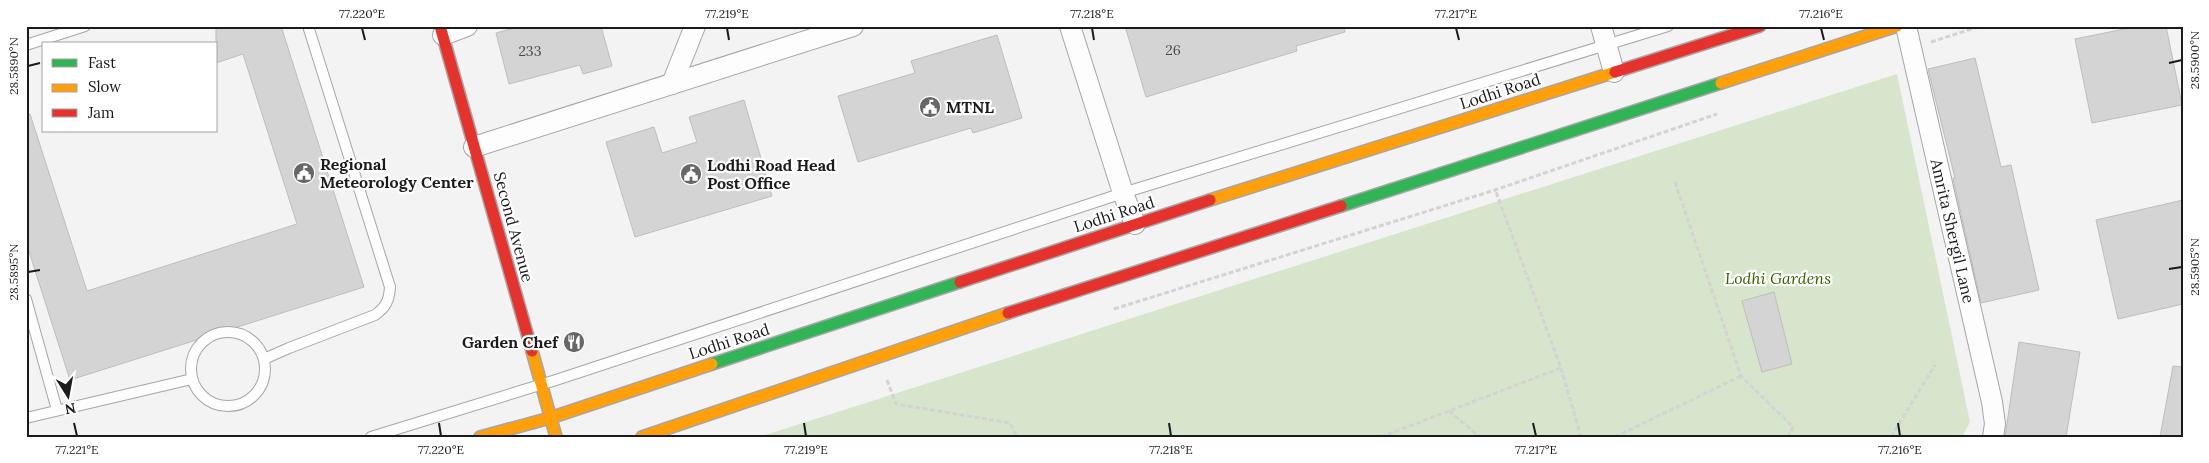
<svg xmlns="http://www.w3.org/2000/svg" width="2209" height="463" font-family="Lora,serif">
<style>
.green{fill:#d7e5cc}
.building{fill:#d4d4d4;stroke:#bebdbd}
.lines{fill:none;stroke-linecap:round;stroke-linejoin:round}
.lane-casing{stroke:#a6a6a6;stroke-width:12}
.street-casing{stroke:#a6a6a6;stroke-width:22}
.fast-casing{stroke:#a6a6a6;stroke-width:14}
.slow-casing{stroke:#a6a6a6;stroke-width:14}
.jam-casing{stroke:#a6a6a6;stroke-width:14}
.path{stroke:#d3d3d4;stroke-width:3;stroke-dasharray:5 2.5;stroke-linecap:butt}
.lane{stroke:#fdfdfd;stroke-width:10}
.street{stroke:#fdfdfd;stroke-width:20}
.fast{stroke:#30b455;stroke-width:11}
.slow{stroke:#ff9f0a;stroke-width:11}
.jam{stroke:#e5322d;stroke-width:11}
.ticks{fill:none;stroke:#1b1b1c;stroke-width:2}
.labels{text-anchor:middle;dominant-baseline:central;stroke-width:4.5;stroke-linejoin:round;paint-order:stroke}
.number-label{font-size:14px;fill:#49494a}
.street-label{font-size:16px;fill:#1b1b1c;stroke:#fff}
.poi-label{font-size:16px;font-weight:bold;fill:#1b1b1c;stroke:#fff;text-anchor:start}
.park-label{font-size:16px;font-style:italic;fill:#3a6004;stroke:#fff}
.neatline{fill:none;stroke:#1b1b1c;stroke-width:2}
.ticks-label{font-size:12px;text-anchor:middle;fill:#1b1b1c}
</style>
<rect width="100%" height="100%" fill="#f3f3f3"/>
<polygon class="green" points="1897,74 1970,422 1962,437 759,437"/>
<g class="building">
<polygon points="216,26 281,26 364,287 70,380 26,242 26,115 30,114 87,291 297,224 243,54 216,63"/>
<polygon points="521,26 601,26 612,66 583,74 580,65 509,84 496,33"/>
<polygon points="1125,26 1344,26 1345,32 1296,46 1297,51 1146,97"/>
<polygon points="2139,26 2166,26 2182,105 2092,123 2075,39"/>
<polygon points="997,35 1022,118 973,133 971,128 858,162 838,96 915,73 911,61"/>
<polygon points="1975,58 2001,167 2011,165 2039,290 1981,303 1953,178 1955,178 1928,69"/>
<polygon points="744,100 772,196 635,237 606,142 654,127 662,153 697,142 689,117"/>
<polygon points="2183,200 2183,304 2118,319 2096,220"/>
<polygon points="1774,292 1792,364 1762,372 1742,301"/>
<polygon points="2019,342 2080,352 2066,437 2005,437"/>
<polygon points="2173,366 2183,367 2183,437 2160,437"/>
</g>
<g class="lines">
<g class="lane-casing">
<g id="lane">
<polyline points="26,45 85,26"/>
<polyline points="26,299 57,410"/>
<circle cx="228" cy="369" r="37"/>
<path d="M264 359 289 348 375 315C386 307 389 301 390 287L308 26"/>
<polyline points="26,418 192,379"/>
<polyline points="371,437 556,380 1123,193 1668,26"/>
</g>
</g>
<g class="street-casing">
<g id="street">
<polyline points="1070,26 1123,193 1135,224"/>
<polyline points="1601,26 1614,72"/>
<polyline points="1906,26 1992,402 1995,424 1993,437"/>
<polyline points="443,35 467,26"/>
<polyline points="672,84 695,26"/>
<polyline points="474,147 853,26"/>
</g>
</g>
<g class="fast-casing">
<g id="fast">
<polyline points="1341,206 1721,83"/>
<polyline points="712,364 960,282"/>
</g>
</g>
<g class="slow-casing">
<g id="slow">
<polyline points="1721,83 1897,26"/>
<polyline points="1210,200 1615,72"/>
<polyline points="532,351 556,437"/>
<polyline points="480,437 550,418 712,364"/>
<polyline points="642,437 1008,313"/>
</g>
</g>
<g class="jam-casing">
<g id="jam">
<polyline points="440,26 532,351"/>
<polyline points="1615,72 1760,26"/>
<polyline points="960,282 1210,200"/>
<polyline points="1008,313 1341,206"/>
</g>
</g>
<g class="path">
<polyline points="1931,42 1981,26"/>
<polyline points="1675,182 1741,376 1793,427 1788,437"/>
<polyline points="1114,309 1495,190 1717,114"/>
<polyline points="1561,368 1581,437"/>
<polyline points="887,380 896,404 1010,423 1017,437"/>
<polyline points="1449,411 1480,437"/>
<polyline points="1381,437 1561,368 1495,189"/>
<polyline points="1615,437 1741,376"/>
<polyline points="1891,437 1935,365"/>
</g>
<use href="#lane" class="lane"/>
<use href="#street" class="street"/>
<use href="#fast" class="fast"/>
<use href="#slow" class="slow"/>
<use href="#jam" class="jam"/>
</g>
<path class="ticks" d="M362 28 365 40M727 28 729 40M1092 28 1094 40M1456 28 1459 40M1821 28 1824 40M2169 63 2182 60M28 66 40 63M2169 269 2182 267M28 272 40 270M74 423 77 436M439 423 441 436M804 423 806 436M1169 423 1171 436M1533 423 1536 436M1898 423 1900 436"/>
<defs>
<g id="civic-disc" transform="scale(1.125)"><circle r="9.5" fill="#676767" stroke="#fff"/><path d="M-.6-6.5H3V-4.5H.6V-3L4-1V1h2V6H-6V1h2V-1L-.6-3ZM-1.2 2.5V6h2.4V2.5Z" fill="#fff"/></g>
<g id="restaurant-disc" transform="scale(1.125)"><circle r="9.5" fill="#676767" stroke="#fff"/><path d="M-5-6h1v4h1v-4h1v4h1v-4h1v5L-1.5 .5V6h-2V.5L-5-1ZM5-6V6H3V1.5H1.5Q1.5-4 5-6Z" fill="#fff"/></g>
</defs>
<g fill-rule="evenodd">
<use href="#civic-disc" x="930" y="107"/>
<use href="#civic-disc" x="304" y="173"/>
<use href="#civic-disc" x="691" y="174"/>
<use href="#restaurant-disc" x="574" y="342"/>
</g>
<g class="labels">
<g class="number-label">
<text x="1173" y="50">26</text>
<text x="530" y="51">233</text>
</g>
<g class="street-label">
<text transform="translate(1500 91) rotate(-18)">Lodhi Road</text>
<text transform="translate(1114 214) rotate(-18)">Lodhi Road</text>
<text transform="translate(514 227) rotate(75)">Second Avenue</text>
<text transform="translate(1953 231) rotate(77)">Amrita Shergil Lane</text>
<text transform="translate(729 341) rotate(-18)">Lodhi Road</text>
</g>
<g class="poi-label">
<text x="946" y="107">MTNL</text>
<text x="320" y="164">Regional<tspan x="320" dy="18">Meteorology Center</tspan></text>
<text x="707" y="165">Lodhi Road Head<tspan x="707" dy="18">Post Office</tspan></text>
<text x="558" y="342" text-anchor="end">Garden Chef</text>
</g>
<g class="park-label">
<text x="1778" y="278">Lodhi Gardens</text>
</g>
</g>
<rect width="2209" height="463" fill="none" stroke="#ffffff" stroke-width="55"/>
<rect x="42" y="42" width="175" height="90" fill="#ffffff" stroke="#a4a4a4"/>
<rect x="52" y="59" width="25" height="8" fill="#30b455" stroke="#a4a4a4"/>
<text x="88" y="68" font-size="15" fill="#1b1b1c">Fast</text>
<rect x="52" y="84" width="25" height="8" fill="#ff9f0a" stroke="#a4a4a4"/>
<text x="88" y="92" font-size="15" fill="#1b1b1c">Slow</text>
<rect x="52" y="109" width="25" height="8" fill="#e5322d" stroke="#a4a4a4"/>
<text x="88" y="118" font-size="15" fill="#1b1b1c">Jam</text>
<g transform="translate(68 396) rotate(169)" stroke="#ffffff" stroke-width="4" paint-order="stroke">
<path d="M0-4L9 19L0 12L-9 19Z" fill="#1b1b1c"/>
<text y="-8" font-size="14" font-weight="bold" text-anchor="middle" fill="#1b1b1c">N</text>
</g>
<rect x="28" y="28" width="2154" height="408" class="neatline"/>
<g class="ticks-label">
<text x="362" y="18">77.220°E</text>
<text x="727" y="18">77.219°E</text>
<text x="1092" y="18">77.218°E</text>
<text x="1456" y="18">77.217°E</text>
<text x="1821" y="18">77.216°E</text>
<text transform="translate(2195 60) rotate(-90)" y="4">28.5900°N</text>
<text transform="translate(14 66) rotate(-90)" y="4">28.5890°N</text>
<text transform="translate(2195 267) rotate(-90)" y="4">28.5905°N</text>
<text transform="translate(14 272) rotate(-90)" y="4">28.5895°N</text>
<text x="77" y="454">77.221°E</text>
<text x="441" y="454">77.220°E</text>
<text x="806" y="454">77.219°E</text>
<text x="1171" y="454">77.218°E</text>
<text x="1536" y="454">77.217°E</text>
<text x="1900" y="454">77.216°E</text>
</g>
</svg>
